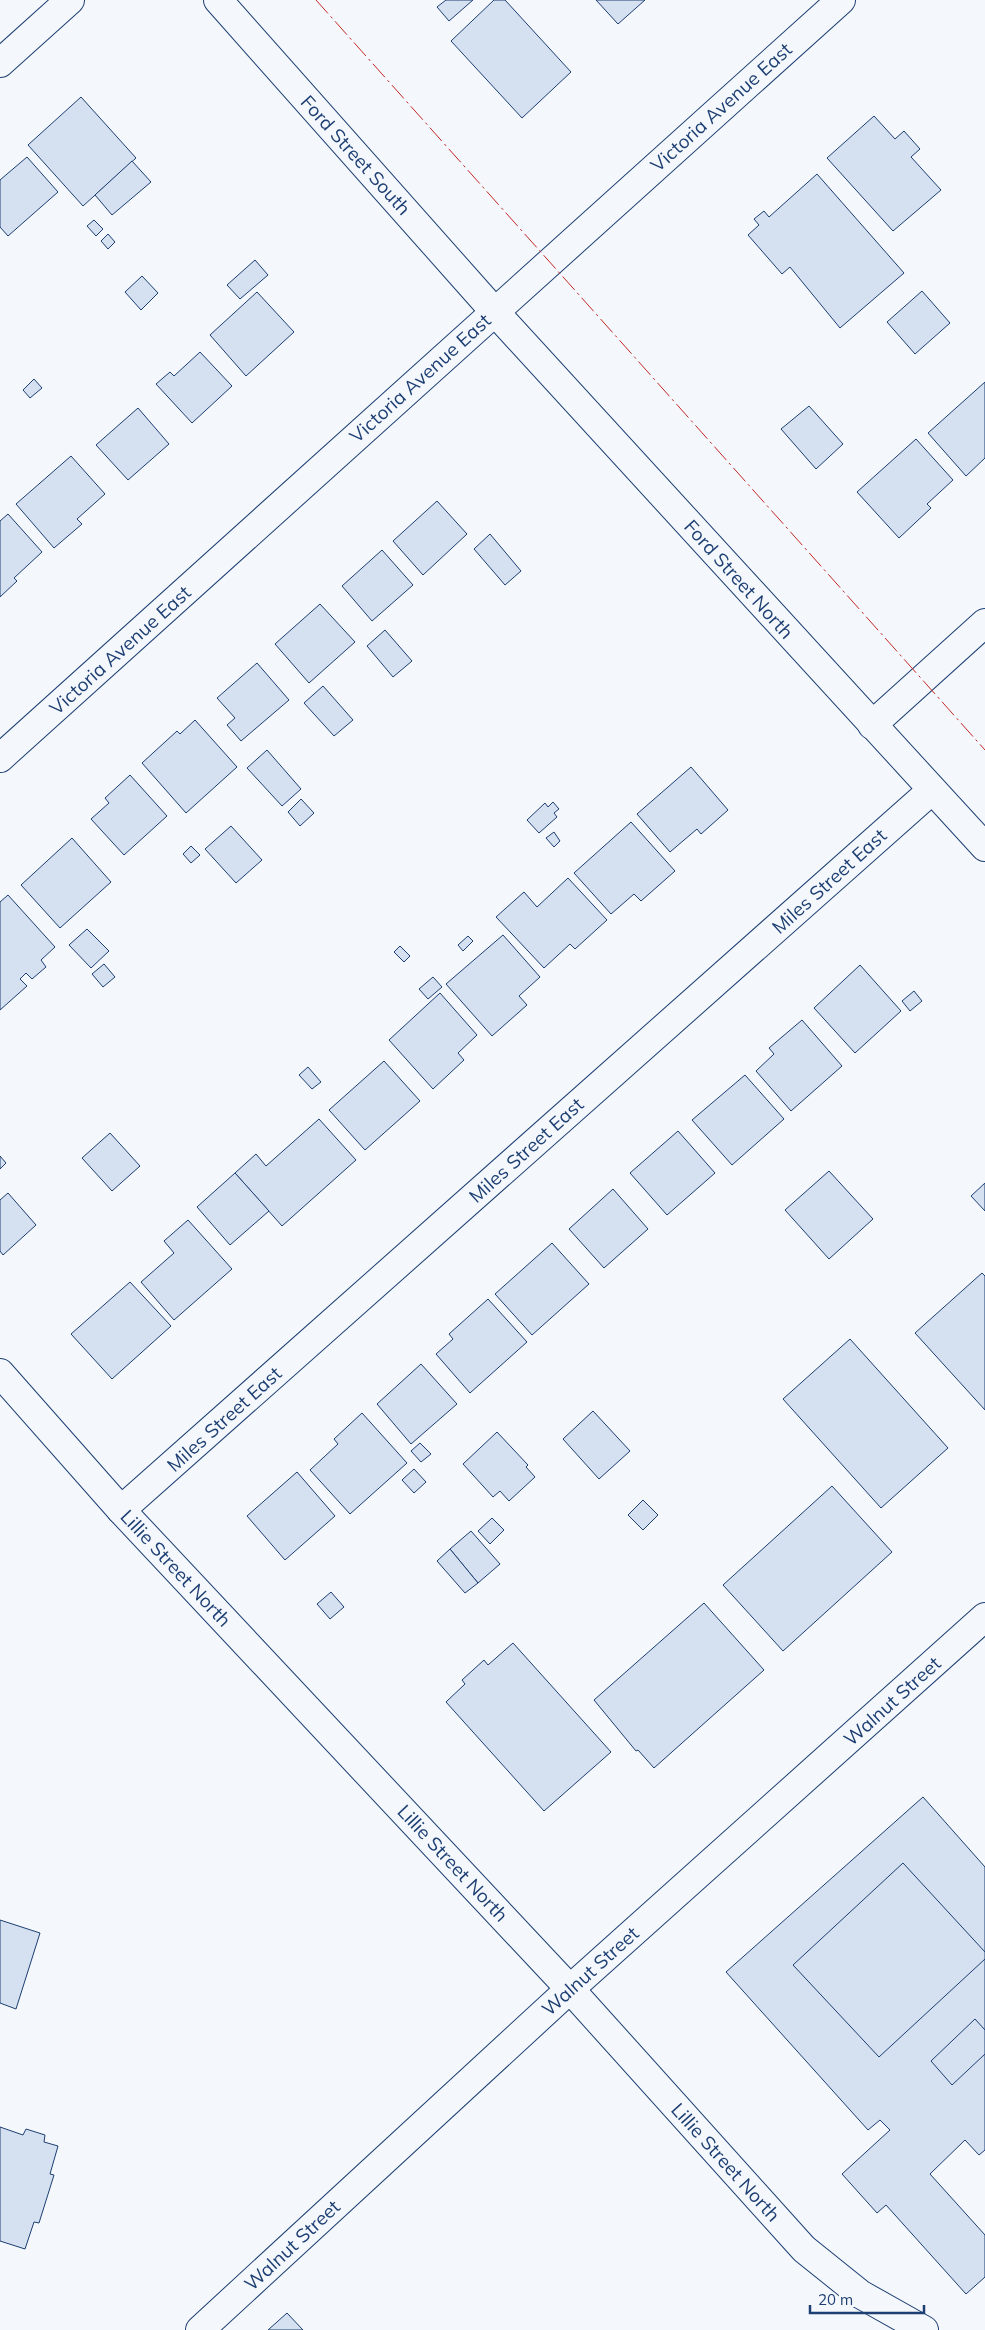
<svg xmlns="http://www.w3.org/2000/svg" width="985" height="2330" font-family="Mulish,sans-serif">
<style>
.building{fill:#d5e0f0;stroke:#1d3f73}
.lines{fill:none;stroke-linecap:round;stroke-linejoin:round}
.minor-casing{stroke:#1d3f73;stroke-width:30}
.tertiary-casing{stroke:#1d3f73;stroke-width:30}
.minor{stroke:#f4f7fb;stroke-width:28}
.tertiary{stroke:#f4f7fb;stroke-width:28}
.power{stroke:#c62828;stroke-width:1;stroke-dasharray:18 4 2.5 4;stroke-linecap:butt}
.labels{text-anchor:middle;dominant-baseline:central;stroke-width:4;stroke-linejoin:round;paint-order:stroke}
.street-label{font-size:19px;fill:#1d3f73;stroke:#f4f7fb}
</style>
<rect width="100%" height="100%" fill="#f4f7fb"/>
<g class="building">
<polygon points="446,0 473,0 449,21 437,7"/>
<polygon points="494,0 505,0 571,72 522,118 451,41"/>
<polygon points="596,0 645,0 618,24"/>
<polygon points="81,97 136,158 83,206 28,145"/>
<polygon points="874,116 895,139 904,131 920,149 911,157 941,190 893,231 827,158"/>
<polygon points="27,157 58,192 8,236 0,227 0,180"/>
<polygon points="132,161 151,182 112,215 95,195"/>
<polygon points="817,174 904,273 840,328 790,267 782,274 748,235 759,225 754,219 764,211 769,217"/>
<polygon points="94,220 103,229 96,236 87,226"/>
<polygon points="108,234 115,242 108,249 101,241"/>
<polygon points="255,260 268,275 240,299 227,285"/>
<polygon points="142,276 158,293 141,310 125,292"/>
<polygon points="922,291 950,323 915,354 887,322"/>
<polygon points="257,292 294,332 246,376 210,335"/>
<polygon points="200,352 232,386 192,423 156,384 170,372 174,376"/>
<polygon points="34,379 42,388 30,398 23,390"/>
<polygon points="985,382 985,458 966,476 928,433"/>
<polygon points="809,406 843,444 816,469 781,429"/>
<polygon points="138,408 169,444 128,480 96,445"/>
<polygon points="916,439 953,480 927,504 931,508 899,538 857,492"/>
<polygon points="71,456 105,494 77,519 82,524 54,548 16,504"/>
<polygon points="437,501 467,534 423,575 393,541"/>
<polygon points="8,514 42,552 14,578 17,581 0,597 0,521"/>
<polygon points="490,534 521,571 505,585 474,549"/>
<polygon points="382,550 413,585 372,621 342,586"/>
<polygon points="320,604 355,642 309,683 275,644"/>
<polygon points="385,630 412,661 393,677 367,646"/>
<polygon points="257,663 289,700 241,741 227,725 235,718 217,698"/>
<polygon points="323,686 353,720 334,736 304,703"/>
<polygon points="195,720 237,767 186,813 142,763 177,731 180,734"/>
<polygon points="267,750 301,789 282,806 247,768"/>
<polygon points="691,767 728,810 701,834 697,829 670,852 637,814"/>
<polygon points="130,775 167,816 124,855 91,819 109,803 105,798"/>
<polygon points="301,799 314,813 300,826 288,812"/>
<polygon points="553,802 559,809 554,813 557,817 539,833 527,820 545,803 548,807"/>
<polygon points="631,822 675,871 641,901 634,894 611,914 574,873"/>
<polygon points="231,826 262,860 236,883 205,849"/>
<polygon points="554,832 560,841 554,847 546,838"/>
<polygon points="72,838 111,882 60,928 21,885"/>
<polygon points="191,846 200,855 191,863 183,854"/>
<polygon points="568,878 607,920 575,949 570,944 544,968 496,917 524,892 537,907"/>
<polygon points="8,895 55,947 41,960 46,967 32,979 26,973 20,979 27,986 0,1010 0,902"/>
<polygon points="87,929 109,951 91,968 69,945"/>
<polygon points="503,935 540,977 519,996 527,1005 492,1036 446,984"/>
<polygon points="468,936 473,941 463,951 458,945"/>
<polygon points="400,946 410,956 404,962 394,952"/>
<polygon points="104,964 115,977 103,987 92,974"/>
<polygon points="860,965 901,1011 855,1053 814,1008"/>
<polygon points="433,977 442,987 428,999 419,989"/>
<polygon points="914,991 922,1001 910,1011 902,1001"/>
<polygon points="440,993 477,1035 458,1053 464,1060 433,1089 389,1040"/>
<polygon points="802,1020 842,1066 791,1111 756,1071 774,1054 769,1048"/>
<polygon points="384,1061 420,1101 365,1150 329,1110"/>
<polygon points="308,1067 321,1082 312,1089 299,1075"/>
<polygon points="745,1075 784,1119 732,1165 692,1120"/>
<polygon points="319,1119 356,1160 282,1226 235,1173 256,1154 266,1166"/>
<polygon points="678,1131 715,1173 667,1215 630,1173"/>
<polygon points="110,1133 140,1166 112,1191 82,1158"/>
<polygon points="0,1156 6,1163 0,1169"/>
<polygon points="829,1171 873,1219 829,1259 785,1210"/>
<polygon points="235,1173 269,1211 230,1245 197,1207"/>
<polygon points="985,1183 985,1211 971,1196"/>
<polygon points="613,1189 648,1229 604,1268 569,1229"/>
<polygon points="8,1193 36,1225 3,1255 0,1251 0,1200"/>
<polygon points="188,1220 232,1269 174,1320 141,1282 174,1253 164,1241"/>
<polygon points="552,1243 589,1284 532,1335 495,1294"/>
<polygon points="982,1273 985,1276 985,1410 915,1333"/>
<polygon points="130,1282 171,1326 112,1379 71,1334"/>
<polygon points="488,1299 527,1342 470,1393 436,1354 453,1339 449,1334"/>
<polygon points="850,1339 948,1448 881,1508 783,1399"/>
<polygon points="421,1364 457,1404 411,1444 377,1404"/>
<polygon points="593,1411 630,1451 599,1479 563,1439"/>
<polygon points="362,1413 407,1463 350,1514 310,1470 338,1444 334,1439"/>
<polygon points="497,1432 528,1465 526,1467 535,1477 509,1501 500,1491 493,1497 463,1464"/>
<polygon points="420,1443 431,1454 421,1462 411,1451"/>
<polygon points="414,1469 426,1482 414,1493 402,1480"/>
<polygon points="297,1472 335,1516 285,1560 247,1516"/>
<polygon points="832,1486 892,1552 783,1651 723,1585"/>
<polygon points="643,1500 658,1515 643,1530 628,1515"/>
<polygon points="492,1518 504,1530 490,1544 478,1531"/>
<polygon points="471,1531 500,1564 478,1583 450,1549"/>
<polygon points="450,1549 478,1583 465,1593 437,1561"/>
<polygon points="331,1592 344,1607 330,1619 317,1604"/>
<polygon points="704,1603 764,1670 654,1768 638,1750 636,1751 594,1700"/>
<polygon points="513,1643 611,1752 544,1811 446,1702 465,1684 462,1680 484,1660 488,1665"/>
<polygon points="923,1797 985,1867 985,2150 979,2155 965,2140 930,2174 985,2235 985,2277 966,2294 886,2205 877,2213 842,2174 890,2130 880,2120 868,2130 726,1972"/>
<polygon points="903,1863 985,1952 985,1959 879,2057 793,1965"/>
<polygon points="0,1920 40,1933 16,2009 0,2003"/>
<polygon points="975,2019 985,2030 985,2054 952,2085 931,2061"/>
<polygon points="0,2127 23,2135 26,2129 45,2135 44,2142 58,2146 50,2174 54,2175 39,2223 34,2222 25,2249 0,2241"/>
<polygon points="287,2313 303,2330 268,2330"/>
</g>
<g class="lines">
<g class="minor-casing">
<g id="minor">
<polyline points="218,0 494,311 985,847"/>
<polyline points="0,63 70,0"/>
<polyline points="872,725 985,623"/>
<polyline points="0,1373 121,1510 570,1989 804,2249 860,2294 924,2330"/>
<polyline points="121,1510 932,790"/>
<polyline points="200,2330 570,1989 985,1617"/>
</g>
</g>
<g class="tertiary-casing">
<polyline id="tertiary" points="0,758 841,0"/>
</g>
<use href="#minor" class="minor"/>
<use href="#tertiary" class="tertiary"/>
<polyline class="power" points="316,0 985,750"/>
</g>
<g class="labels">
<g class="street-label">
<text transform="translate(721 107) rotate(-42)">Victoria Avenue East</text>
<text transform="translate(356 155) rotate(48)">Ford Street South</text>
<text transform="translate(420 378) rotate(-42)">Victoria Avenue East</text>
<text transform="translate(739 579) rotate(48)">Ford Street North</text>
<text transform="translate(120 650) rotate(-42)">Victoria Avenue East</text>
<text transform="translate(829 881) rotate(-42)">Miles Street East</text>
<text transform="translate(526 1150) rotate(-42)">Miles Street East</text>
<text transform="translate(224 1419) rotate(-42)">Miles Street East</text>
<text transform="translate(176 1568) rotate(47)">Lillie Street North</text>
<text transform="translate(892 1701) rotate(-42)">Walnut Street</text>
<text transform="translate(453 1863) rotate(47)">Lillie Street North</text>
<text transform="translate(590 1971) rotate(-42)">Walnut Street</text>
<text transform="translate(726 2162) rotate(48)">Lillie Street North</text>
<text transform="translate(292 2245) rotate(-43)">Walnut Street</text>
</g>
</g>
<path d="M810 2305v8h114v-8" fill="none" stroke="#1d3f73" stroke-width="2.5"/>
<text x="818" y="2305" font-size="15" fill="#1d3f73" stroke="#f4f7fb" stroke-width="4" paint-order="stroke">20 m</text>
</svg>
